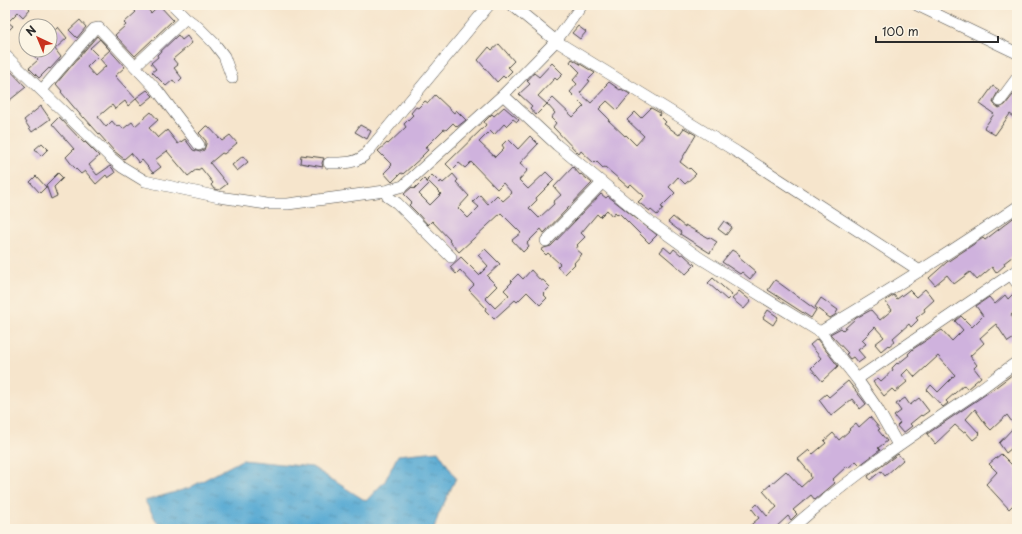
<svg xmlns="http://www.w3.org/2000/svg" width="1022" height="534" font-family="'Playpen Sans',sans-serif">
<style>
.water{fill:url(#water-ripples);stroke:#426a7f}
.building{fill:#cfb2dd;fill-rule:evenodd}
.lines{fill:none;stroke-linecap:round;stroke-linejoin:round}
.minor-casing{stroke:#494743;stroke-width:12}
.minor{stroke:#fff;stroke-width:11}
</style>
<defs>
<pattern id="water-ripples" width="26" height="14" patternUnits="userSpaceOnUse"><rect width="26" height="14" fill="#59aad3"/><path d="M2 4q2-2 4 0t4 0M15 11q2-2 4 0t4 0" fill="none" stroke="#4a8bab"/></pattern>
</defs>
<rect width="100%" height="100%" fill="#fcf5e5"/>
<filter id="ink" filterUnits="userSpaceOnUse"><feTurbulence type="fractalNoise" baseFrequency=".025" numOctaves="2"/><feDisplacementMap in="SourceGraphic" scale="8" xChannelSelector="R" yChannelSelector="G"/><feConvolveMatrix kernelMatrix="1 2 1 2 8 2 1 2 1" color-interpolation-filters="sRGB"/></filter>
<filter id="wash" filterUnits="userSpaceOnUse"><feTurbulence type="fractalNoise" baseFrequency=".012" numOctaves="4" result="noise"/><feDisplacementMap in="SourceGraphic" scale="16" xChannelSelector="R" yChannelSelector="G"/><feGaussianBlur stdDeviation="0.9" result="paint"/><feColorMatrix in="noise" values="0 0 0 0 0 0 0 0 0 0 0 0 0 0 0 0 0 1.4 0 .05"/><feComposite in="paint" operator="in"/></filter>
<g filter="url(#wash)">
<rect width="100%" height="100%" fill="#f6e5cc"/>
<polygon class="water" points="438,451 456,478 438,516 434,529 200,529 189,528 187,529 161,529 145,501 189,488 242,460 312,467 366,501 385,481 398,455"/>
<g id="blocks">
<g class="building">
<polygon points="5,5 26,5 30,9 23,17 18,12 8,22 13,26 5,34"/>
<polygon points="129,5 144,5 151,13 159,5 173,20 135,56 115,35 126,25 124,23 136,12"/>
<polygon points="80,20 86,27 77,38 69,30"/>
<polygon points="578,26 586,32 580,39 572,33"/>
<polygon points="50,27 54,31 58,27 67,38 55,49 61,57 50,69 49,68 39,78 29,68 38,60 28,50 50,50"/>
<polygon points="178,35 182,40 187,36 192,43 173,59 178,65 174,68 182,78 176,84 173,80 166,86 152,72 156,69 151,63 158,57 157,55"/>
<path d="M97 36 125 67 115 76 136 99 128 106 125 101 115 109 112 105 98 117 106 127 112 121 117 127 120 125 123 129 132 122 135 126 151 112 158 120 149 128 158 138 167 130 178 144 185 139 193 150 200 152 204 150 206 144V141L199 133 206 126H208L222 141 230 135 237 143 224 154 222 153 210 163 227 184 219 190 214 189 211 185 213 183 201 168 198 170 197 169 188 176 167 151 155 160 161 167 153 173 142 160 139 163 131 153 124 159 114 151 84 117 83 118 78 112 61 92 62 91 56 84ZM100 39 110 50 100 59 106 66 95 76 87 67 98 56 90 48Z"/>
<polygon points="499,44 514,61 508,67 512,71 505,78 503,76 497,82 478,60 489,47 492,50"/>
<polygon points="572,59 595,73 588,80 590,81 580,93 591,103 606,87 605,86 609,82 620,90 621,89 630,94 617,110 607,101 599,109 609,119 608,120 625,136 626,135 636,145 644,136 627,120 635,112 641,118 651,108 660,113 659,115 666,122 664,124 679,135 684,128 696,135 680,162 689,169 690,168 696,174 685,184 678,177 669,187 675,193 661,207 663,208 657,215 651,210 650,211 638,202 644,196 631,184 628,187 605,167 603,168 596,161 594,163 581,151 579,154 553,127 556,123 551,118 555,113 547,104 553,98 573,117 584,106 570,92 577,84 573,80 580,72 570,62"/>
<polygon points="552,63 563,74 557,80 555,78 538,96 547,104 536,115 530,108 532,106 519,94 530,84 527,81 534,73 539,77"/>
<polygon points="5,65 26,87 5,104"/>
<polygon points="993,86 999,90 993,101 994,104 999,108 1005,105 1017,90 1017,119 1010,114 995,135 984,128 994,114 980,104"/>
<polygon points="147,90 153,96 142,105 136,98"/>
<polygon points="435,95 454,113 456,110 466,120 457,127 453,123 446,130 444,129 425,148 428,150 422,156 423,156 403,174 401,173 392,182 384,173 392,165 378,151 387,143 388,144 406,127 404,124 413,115 411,113 416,107 418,108 425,101 428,103"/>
<polygon points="41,106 50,119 32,132 24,120"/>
<polygon points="504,107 519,120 517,122 513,119 506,126 504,124 494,135 490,131 479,142 495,157 504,148 502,145 508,139 518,149 530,136 538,144 520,163 528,170 519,180 528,189 546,172 554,180 536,198 537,200 529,208 539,218 554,204 553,202 561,195 554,187 573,167 580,175 581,174 592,183 544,233 541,229 527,243 529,246 523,252 512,240 521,233 501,213 459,252 449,241 450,240 432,221 428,225 417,213 409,205 412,202 404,194 412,187 414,189 424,179 429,184 419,194 430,205 441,194 427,180 432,175 440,183 441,181 443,183 453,174 458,180 456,182 469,196 458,208 468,218 479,207 473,202 480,195 488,204 497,195 503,201 512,193 503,183 497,189 471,162 465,168 459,163 452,170 446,164 486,125 484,122 492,114 494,116"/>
<polygon points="59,117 84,143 85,142 99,156 89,165 97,175 110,166 113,169 115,173 108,178 106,175 96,184 85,171 81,174 73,166 66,157 74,149 52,124"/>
<polygon points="360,125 371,131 367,139 355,132"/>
<polygon points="42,143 48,149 41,156 35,149"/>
<polygon points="301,155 324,158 322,163 323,167 300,163"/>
<polygon points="243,156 248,162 237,171 232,165"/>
<polygon points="58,173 63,178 54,187 57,196 51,199 46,185"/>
<polygon points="36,176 46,187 40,193 30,182"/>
<polygon points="601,194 606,198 608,196 657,235 649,243 619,213 618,215 615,212 612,216 607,210 600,217 597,214 581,233 585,237 577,245 578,246 576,249 582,254 574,263 575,264 565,274 557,267 560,264 548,253 546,255 541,250 544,248 551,246"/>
<polygon points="1017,215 1017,253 1004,263 1005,265 996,273 992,267 977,280 970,272 954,284 947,275 935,285 929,278 947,262 983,238 985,240"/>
<polygon points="673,217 685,227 685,225 708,238 709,237 717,242 710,253 680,234 681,232 668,222"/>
<polygon points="724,221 732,227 726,235 718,229"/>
<polygon points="664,247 671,253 674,249 681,255 683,254 695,265 686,274 660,252"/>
<polygon points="485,249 500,264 487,276 497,286 485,298 495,308 509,295 504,290 512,282 511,281 518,274 523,279 531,270 541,281 543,280 550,287 543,294 547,298 540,305 527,292 517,302 515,300 494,319 485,310 486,308 469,290 474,285 460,270 456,274 450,267 461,257 479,275 488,266 478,255"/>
<polygon points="732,250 740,255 738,257 756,272 750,279 742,272 740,274 722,262"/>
<polygon points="713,278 732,295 727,300 708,283"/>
<polygon points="775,280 816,310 811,318 768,290"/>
<polygon points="925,289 934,300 924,309 925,311 916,318 918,320 911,327 909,324 893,338 895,341 889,346 888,345 881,351 875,344 884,337 875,327 862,340 866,344 858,350 865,358 858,363 853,357 850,359 846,354 848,353 830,334 841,328 843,330 856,318 871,310 880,320 892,310 885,301 894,295 897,299 909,290 916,297"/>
<polygon points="1017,290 1017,309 1011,315 1017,324 1017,336 1008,342 996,324 990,329 980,338 984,343 970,356 977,365 974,368 981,377 967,389 964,385 946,401 948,403 943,407 927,390 931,385 938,392 955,375 938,356 915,377 908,369 902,375 907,382 895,392 892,389 884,396 873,382 878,378 881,381 893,370 892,368 897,363 898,364 909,355 908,354 913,349 942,330 952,341 963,330 955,321 961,316 972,327 983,316 976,306 989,297 995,304 1005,295 1008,299"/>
<polygon points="739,291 751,301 744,309 732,299"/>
<polygon points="821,298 838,310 835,315 830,318 815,307"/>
<polygon points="768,310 778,317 773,325 763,318"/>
<polygon points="817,339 838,366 822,381 811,368 821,358 810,345"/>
<polygon points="1017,371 1017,418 1012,422 1007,415 991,430 987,426 975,409 966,419 980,434 973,440 965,431 963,432 955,425 935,444 927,434 992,390"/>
<polygon points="848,381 866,404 860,409 852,399 831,416 819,400 826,394 829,397"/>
<polygon points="905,398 910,405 919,398 929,411 922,416 921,415 910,424 912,426 903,433 897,426 900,423 894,416 901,411 896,404"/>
<polygon points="870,417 880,429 878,430 887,441 878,448 880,450 860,465 856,461 848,468 847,466 832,480 835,483 815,500 811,495 793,510 797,514 791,520 788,516 774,529 746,529 759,518 752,509 757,504 767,516 777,507 763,491 786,471 801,487 811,478 810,473 798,459 809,450 813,454 826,443 824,441 833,433 839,440 850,430 849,429 856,423 859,427"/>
<polygon points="1013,428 1017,433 1017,451 1013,447 1006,453 999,443"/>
<polygon points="898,454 903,460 885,476 881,471 870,480 868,476"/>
<polygon points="1001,454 1017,470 1017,501 1009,509 986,484 997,472 989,464"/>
</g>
</g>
</g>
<g filter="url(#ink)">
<use href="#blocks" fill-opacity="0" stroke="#494743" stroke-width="1"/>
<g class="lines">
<g class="minor-casing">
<g id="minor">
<polyline points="173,5 186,18 198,27 214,43 224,56 232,78"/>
<polyline points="512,5 556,41 737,152 920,271"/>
<polyline points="917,5 1017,53"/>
<polyline points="5,55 111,158 122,167 145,181 219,197 267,204 288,204 385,191 403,186 503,95 556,41 582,5"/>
<polyline points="135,66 186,18"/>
<polyline points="42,90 94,29 99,28 157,90 199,145"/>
<polyline points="503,95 557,145 650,222 700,258 820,332 857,379"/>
<polyline points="1000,101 1017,78"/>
<path d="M329 163C342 163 355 164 365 155L489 5"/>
<polyline points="385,191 388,197 397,203 451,257"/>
<polyline points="546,241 602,183"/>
<polyline points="1011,275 1017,283"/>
<path d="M820 332C887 292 953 251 1017 207"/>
<polyline points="898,445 877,408 857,379 1017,270"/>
<path d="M791 529C846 480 907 439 968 398 984 387 1000 374 1017 362"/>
</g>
</g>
<use href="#minor" class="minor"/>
</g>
</g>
<rect width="1022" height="534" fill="none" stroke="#fcf5e5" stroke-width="20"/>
<g transform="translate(38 38) rotate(316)"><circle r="19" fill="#fcf5e5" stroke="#a8a49b"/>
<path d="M0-3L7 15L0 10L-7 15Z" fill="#c8321e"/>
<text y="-6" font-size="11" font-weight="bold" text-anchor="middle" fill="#2b2b2b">N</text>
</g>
<path d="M876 36v6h122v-6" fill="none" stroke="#2b2b2b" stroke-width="2"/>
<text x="882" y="36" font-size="12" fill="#2b2b2b" stroke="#fcf5e5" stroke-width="3" paint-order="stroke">100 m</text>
</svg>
